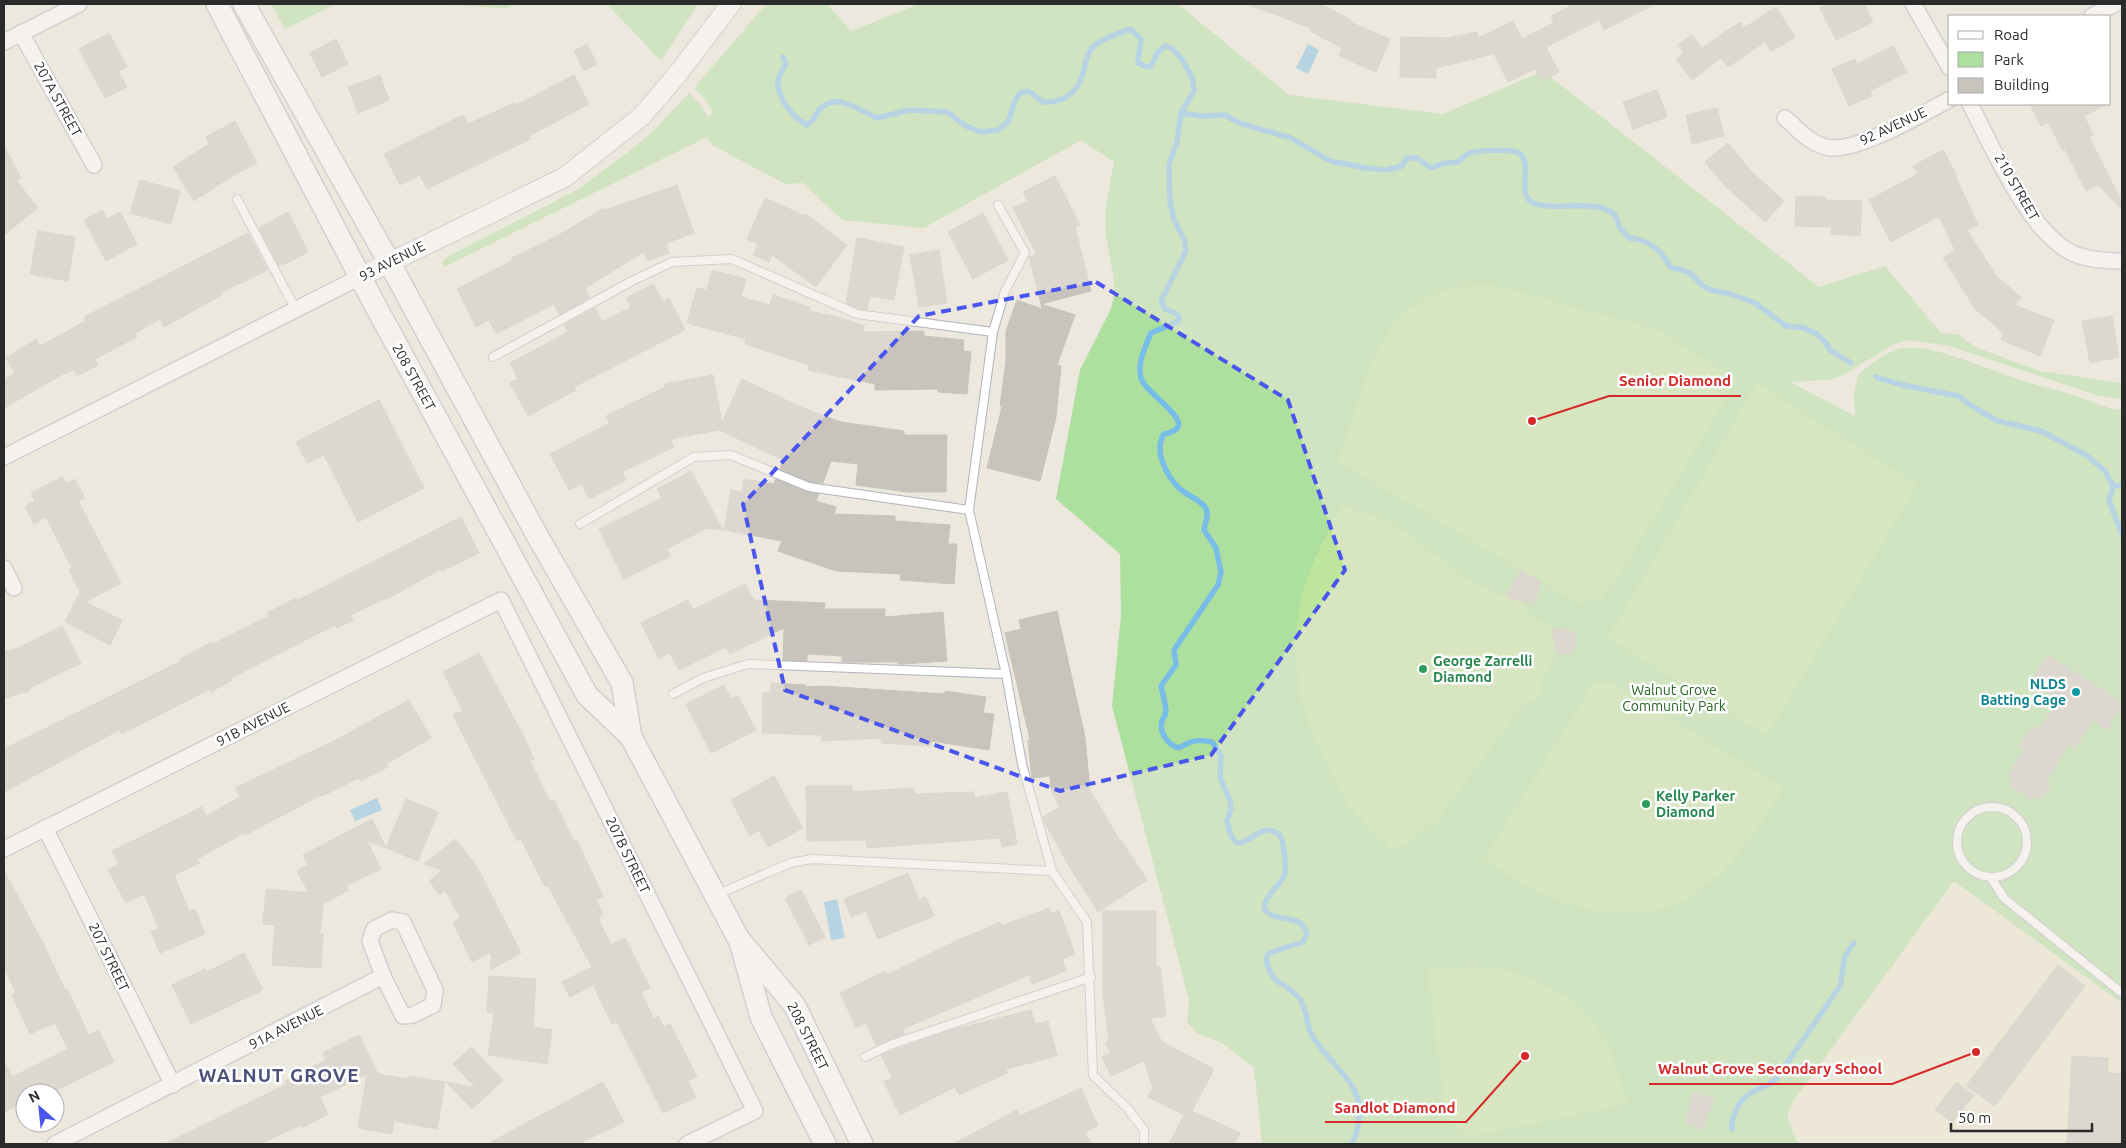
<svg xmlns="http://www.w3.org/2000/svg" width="2126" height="1148" font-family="Ubuntu,sans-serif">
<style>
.education{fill:#ece6cf}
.green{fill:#addf9e}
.pitch{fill:#bde59b}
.water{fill:#78bde7}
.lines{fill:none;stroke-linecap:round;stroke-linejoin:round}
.stream{stroke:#78bde7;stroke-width:5.5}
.building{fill:#c8c4bd;stroke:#c7c4b8}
.service-casing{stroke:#b1b3be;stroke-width:10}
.minor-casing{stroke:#b1b3be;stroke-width:18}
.tertiary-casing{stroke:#b1b3be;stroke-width:21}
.secondary-casing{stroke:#b1b3be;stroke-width:24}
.service{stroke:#fff;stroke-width:8}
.minor{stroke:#fff;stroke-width:15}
.tertiary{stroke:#fff;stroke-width:19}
.secondary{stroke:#fff;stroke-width:21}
.marked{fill:none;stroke:#4955ee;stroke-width:4;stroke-dasharray:10 6;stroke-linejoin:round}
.leisure-dot{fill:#2e9e5b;stroke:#fff;stroke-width:2}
.culture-dot{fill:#0f9aa8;stroke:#fff;stroke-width:2}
.labels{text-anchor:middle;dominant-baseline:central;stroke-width:5;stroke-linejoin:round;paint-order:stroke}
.street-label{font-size:14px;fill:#2b2b2b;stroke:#fff}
.leisure-label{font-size:14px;font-weight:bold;fill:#27864d;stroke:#fff;text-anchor:start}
.culture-label{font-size:14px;font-weight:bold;fill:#0d838f;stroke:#fff;text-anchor:end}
.park-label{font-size:14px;fill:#26641f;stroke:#fff}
.district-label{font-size:19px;font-weight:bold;letter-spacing:1px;fill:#4e5179;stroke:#fff}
.leader{fill:none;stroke:#d62828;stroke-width:2}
.callout-dot{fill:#d62828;stroke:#fff;stroke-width:2}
.callout-label{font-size:15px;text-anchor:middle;font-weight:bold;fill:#d62828;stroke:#fff;stroke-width:5;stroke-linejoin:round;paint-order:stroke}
</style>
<rect width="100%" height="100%" fill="#ece8de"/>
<polygon class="education" points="1954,881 2122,1003 2122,1144 1798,1144 1787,1117 1794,1100"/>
<g class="green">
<polygon points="271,4 336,4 285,29"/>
<polygon points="429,4 522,4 505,8"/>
<polygon points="607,4 698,4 661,61"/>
<path d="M766 4H827L851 31 919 4H1178L1289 95 1443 114 1543 71 1819 287 1885 266 1941 333 1958 334 1975 347 2040 371 2122 383V399L2096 395 1949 346 1910 340 1894 344 1842 376 1827 380 1790 382 1855 416 1854 394 1858 375C1870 365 1887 350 1903 348 1932 343 1994 372 2024 381 2042 387 2061 390 2079 397 2093 402 2107 409 2122 410V1003L1954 881 1794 1100 1787 1117 1798 1144H1262L1254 1068 1222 1043 1197 1033 1187 1022 1189 1000 1112 706 1121 615 1120 554 1056 499 1080 370 1111 309 1114 296V281L1105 231 1106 205 1114 162 1081 140 924 228 842 220 803 183 785 184 712 145 707 137 444 267 442 262 449 256 577 190 627 153 654 130 689 93 700 104 708 117 713 112 704 98 694 88Z"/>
</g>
<g class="pitch">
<polygon points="1493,285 1657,330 1737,380 1620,573 1602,598 1578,603 1338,461 1374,357 1396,320 1423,299 1455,287"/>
<polygon points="1757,384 1917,485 1767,735 1608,638"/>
<polygon points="1341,506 1389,521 1465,578 1499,594 1525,602 1529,614 1552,629 1557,654 1542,680 1543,692 1519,709 1437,820 1395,850 1351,808 1337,786 1312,732 1300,698 1296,658 1297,623 1301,597 1315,558"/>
<path d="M1609 681 1783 788C1755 834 1720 886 1669 907 1662 909 1653 910 1646 911 1588 921 1531 891 1484 859L1593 685Z"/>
<path d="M1455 967C1465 967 1475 966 1485 967 1534 971 1582 1000 1606 1043 1617 1062 1621 1084 1627 1104L1468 1137 1446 1116 1428 971Z"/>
</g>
<g class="water">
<polygon points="1308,44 1319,50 1308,74 1296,68"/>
<polygon points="377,798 382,810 355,821 350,810"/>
<polygon points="837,899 845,938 831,940 824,902"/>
</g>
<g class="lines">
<g class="stream">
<path d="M783 57 786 64C782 70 777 79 778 87 781 102 794 118 807 125 815 121 815 112 822 107 840 93 860 111 877 118L910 110 947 112 966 126 981 132 998 130 1008 122 1016 98 1022 92 1028 91 1043 102C1066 103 1079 92 1084 69 1086 62 1087 53 1092 48 1099 40 1121 32 1131 29L1141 39 1138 63 1147 67 1152 65 1157 53 1165 46 1173 49 1181 58 1192 77 1194 91 1181 113 1177 141 1169 165 1170 202 1174 220 1184 239 1186 251 1161 301 1165 309 1177 314 1179 318 1177 322 1151 333C1145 347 1137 363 1141 378 1147 397 1205 426 1164 434 1153 451 1167 476 1179 488 1186 495 1199 499 1205 507 1210 513 1205 523 1204 530L1216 548 1221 572 1218 585 1174 650 1176 665 1161 686C1163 694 1165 702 1166 710 1166 714 1164 717 1162 721 1159 733 1168 745 1179 748 1192 740 1198 739 1212 742L1221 755 1220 777 1230 801 1231 809 1227 821 1231 836 1237 843C1249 844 1256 830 1268 830 1271 830 1276 832 1279 834 1284 840 1287 869 1284 876 1278 888 1266 894 1264 908 1266 910 1267 913 1270 914 1281 921 1303 915 1307 934L1303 942 1269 953 1266 958C1271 987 1284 980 1299 998 1308 1009 1305 1025 1313 1037 1339 1077 1376 1089 1352 1144"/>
<path d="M1181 113 1202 116 1225 115 1239 123 1291 138 1330 161 1366 168 1386 170 1402 166 1407 158H1417L1431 168C1436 166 1441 164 1446 163 1449 162 1454 163 1457 162 1462 160 1465 155 1470 153 1477 150 1513 149 1519 153 1535 164 1513 197 1536 204 1555 211 1599 198 1615 215 1617 218 1618 223 1619 226 1621 230 1626 234 1629 238 1647 239 1662 250 1670 267L1689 272 1703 286 1711 290 1730 294 1755 303 1786 326 1804 328 1817 334 1826 343 1830 350 1851 363"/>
<polyline points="1876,377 1902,385 1958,396 1975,408 1998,421 2041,431 2086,455 2105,471 2113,486 2109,500 2122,535"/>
<polyline points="2113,486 2122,485"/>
<path d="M1732 1129C1731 1116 1740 1098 1752 1092 1760 1088 1768 1086 1776 1079L1840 986 1845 956 1854 943"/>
</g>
</g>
<g class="building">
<polygon points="1249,4 1321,4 1351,20 1350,22 1390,39 1376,72 1339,56 1342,48 1310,31 1311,28 1249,5"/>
<polygon points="1574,4 1655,4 1604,30 1599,20 1546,47 1559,72 1541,81 1535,69 1508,82 1494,54 1436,68 1436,78 1400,77 1401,37 1448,38 1477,32 1478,38 1513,21 1522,39 1554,23 1551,16"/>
<polygon points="1829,4 1864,4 1873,22 1836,40 1820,8"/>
<polygon points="1776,7 1795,37 1771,52 1765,42 1728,67 1721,58 1692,80 1676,59 1684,52 1678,45 1692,35 1702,48 1740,22 1744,28"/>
<polygon points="109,33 127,67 118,71 127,87 105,98 79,49"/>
<polygon points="336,39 348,64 322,77 310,53"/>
<polygon points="587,44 597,64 584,71 574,51"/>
<polygon points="1893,46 1907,72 1870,91 1872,96 1849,106 1832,69 1855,59 1857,64"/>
<polygon points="380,75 389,100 358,113 348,87"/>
<polygon points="574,75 589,104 529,136 531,139 427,189 420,175 400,185 384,154 463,115 468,124 514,103 515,106"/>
<polygon points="1657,90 1667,117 1633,129 1623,102"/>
<polygon points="2030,104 2108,104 2084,116 2093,135 2089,137 2122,202 2122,209 2098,185 2086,191 2065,149 2063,151 2048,122 2041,126"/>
<polygon points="1717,108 1724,136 1692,144 1686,115"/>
<polygon points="235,121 257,163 234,175 194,201 173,167 209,144 206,137"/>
<polygon points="1728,143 1750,170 1784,201 1765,222 1726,187 1705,162"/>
<polygon points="4,146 21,178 16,180 38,208 4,235"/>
<polygon points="1943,150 1957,176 1956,177 1978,225 1967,230 1997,277 2021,297 2015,305 2054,320 2040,356 2001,340 2004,333 1976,310 1943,258 1955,250 1939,216 1891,242 1869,200 1918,174 1913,166"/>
<polygon points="1055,176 1080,225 1075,227 1091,291 1041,304 1029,257 1037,255 1013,208 1028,201 1023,192"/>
<polygon points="140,180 180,191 171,224 130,213"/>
<polygon points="677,185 694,233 666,243 669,253 647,261 644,252 585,288 590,298 559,315 554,304 496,334 489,320 476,327 457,289 513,260 512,258 557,236 604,208 605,210"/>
<polygon points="1796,196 1825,197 1825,200 1862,201 1860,236 1831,234 1832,227 1795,226"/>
<polygon points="765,198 805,216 806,214 847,245 816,287 772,255 769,262 753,255 758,244 747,239"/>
<polygon points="102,210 107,219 120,212 137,244 106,261 84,220"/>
<polygon points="288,212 308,252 283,265 282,263 278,265 259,228"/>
<polygon points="983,213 1008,260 973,279 948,232"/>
<polygon points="38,231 75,237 68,281 30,274"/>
<polygon points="248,233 268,270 220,293 222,295 164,327 160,319 135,333 137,337 95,359 98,365 77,376 74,370 63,374 4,408 4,379 15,373 6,358 36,339 40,346 86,321 84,317"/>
<polygon points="857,238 904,247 894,300 870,296 867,310 859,309 846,303"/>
<polygon points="939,250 947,303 919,307 910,255"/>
<polygon points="712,270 746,279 741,297 770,305 773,295 810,307 809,311 838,317 864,326 862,332 924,331 924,336 964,340 963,351 971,352 967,394 938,392 938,389 875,390 875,384 808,370 809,365 745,344 746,339 687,323 697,288 707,290"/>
<polygon points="653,284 663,302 669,298 685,330 574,387 576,390 528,416 510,383 518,379 510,363 568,332 564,325 595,308 602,322 631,307 626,298"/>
<polygon points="1017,300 1042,309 1041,304 1075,315 1057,365 1061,366 1056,417 1040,481 987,468 1002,407 1000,406 1006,361 1006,331"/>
<polygon points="2112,316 2119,357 2090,363 2082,321"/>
<polygon points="713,375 722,422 742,379 803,408 841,422 904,431 904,435 947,435 946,492 907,492 856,485 858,464 831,461 823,483 810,482 780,469 783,460 719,430 670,439 674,447 622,472 626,480 589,499 582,484 569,490 550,454 610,423 606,416 665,387 665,384"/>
<polygon points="379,400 424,488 358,522 324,455 307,463 296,442"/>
<polygon points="691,471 723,530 707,528 667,549 671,556 624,579 599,529 662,498 657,489"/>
<polygon points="62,477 66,484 75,479 85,498 78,501 121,583 85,602 122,620 110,645 65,622 80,592 69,570 72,568 46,517 34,524 25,506 35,501 31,493"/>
<polygon points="744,479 774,484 776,479 807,492 819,494 816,501 836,507 834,514 895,516 895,521 950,525 948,544 957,544 954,584 900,580 901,574 836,571 778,551 782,541 724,530 731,490 742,492"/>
<polygon points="461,517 479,553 442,571 441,569 387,599 386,598 351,615 353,620 337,628 335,625 231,678 232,680 211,692 210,689 122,734 119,730 4,792 4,749 181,661 180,659 212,642 213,644 269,616 267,613 296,598 298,600"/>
<polygon points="1521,570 1541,582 1534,605 1506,596"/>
<polygon points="745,584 754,600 825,603 824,609 885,609 885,617 943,612 947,661 902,664 898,664 898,662 842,662 842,656 807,654 807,661 783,660 784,628 730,654 726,647 679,670 670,653 659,659 641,623 688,600 693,610"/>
<polygon points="1057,611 1085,737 1090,790 1120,841 1121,840 1147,880 1098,912 1072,871 1043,820 1043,817 1060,807 1051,791 1050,776 1032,778 1028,741 1030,740 1005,633 1021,629 1019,620"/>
<polygon points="62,626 81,663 28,689 29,691 4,698 4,652 16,649"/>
<polygon points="1566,628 1575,634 1576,647 1572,653 1557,654 1552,629"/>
<polygon points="479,653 525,739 534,759 530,761 550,802 554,800 574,842 577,841 603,896 596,900 603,915 598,918 611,945 625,938 650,988 641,992 654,1019 658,1016 664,1027 670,1024 697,1077 688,1081 696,1097 663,1113 617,1022 612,1024 593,985 570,997 562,982 592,967 548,886 545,887 521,839 517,841 453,715 463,711 443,672"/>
<polygon points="2048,655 2122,703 2122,706 2107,730 2093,721 2074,749 2068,745 2046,782 2051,786 2044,796 2031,799 2012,787 2009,775 2024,749 2019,747 2032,726 2039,729 2059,700 2031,681"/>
<polygon points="771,683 806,685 806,687 823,686 945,694 945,691 986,697 983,713 994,714 989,750 931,741 931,746 881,743 881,738 822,741 822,735 762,733 763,693 771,693"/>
<polygon points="724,685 731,699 738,696 756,730 711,753 686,704"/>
<polygon points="409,700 431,738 386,764 388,767 360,781 359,778 322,796 321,795 245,835 244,833 197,859 200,863 174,875 189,911 195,909 205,934 160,953 151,932 159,929 144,894 126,903 108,870 119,864 112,851 202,807 206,816 240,797 235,788 334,741"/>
<polygon points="774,776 803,828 768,847 759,830 750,836 731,800"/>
<polygon points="806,786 852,786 852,792 914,788 914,794 974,792 974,798 1007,792 1017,844 1002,847 1000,838 867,848 866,840 807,841"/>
<polygon points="406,799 438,812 418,861 386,848"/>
<polygon points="372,819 386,848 367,841 381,869 346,886 349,890 323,904 320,934 323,934 321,968 272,965 275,925 263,924 266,889 309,893 297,871 308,865 303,855"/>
<polygon points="455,839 476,865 521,953 490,970 491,952 472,962 453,922 460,918 445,890 440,895 429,881 442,870 424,864"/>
<polygon points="4,871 43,943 65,990 67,989 89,1035 99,1031 114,1062 51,1093 20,1093 24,1102 4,1112 4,1061 12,1077 68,1049 55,1023 30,1034 12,995 16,993 4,966"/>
<polygon points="908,873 919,900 926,897 934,916 878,939 866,911 851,917 844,899"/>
<polygon points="801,890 825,937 809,945 785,898"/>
<polygon points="1049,908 1051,914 1059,911 1075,954 1062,959 1066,971 1032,984 1029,975 903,1029 904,1034 876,1045 866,1023 856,1027 840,993 885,971 887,975 956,941 1000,922 1001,926"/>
<polygon points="1103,911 1156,911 1156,967 1160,966 1166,1016 1150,1018 1162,1042 1214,1069 1192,1111 1240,1133 1234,1144 1169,1144 1184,1115 1148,1097 1153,1088 1144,1061 1111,1076 1102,1057 1111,1053 1105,1043 1109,1041 1103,995"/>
<polygon points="244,953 263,990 191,1024 172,985 205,969 207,972"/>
<polygon points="2058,965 2085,986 1995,1106 1966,1086"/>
<polygon points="489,976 536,979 533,1027 552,1030 547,1064 488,1055 494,1013 487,1012"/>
<polygon points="1031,1010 1035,1024 1048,1021 1057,1056 1006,1069 1007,1073 959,1095 955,1087 900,1115 884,1082 892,1077 881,1055 948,1031"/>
<polygon points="359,1035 378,1074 408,1079 409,1076 445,1082 437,1129 394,1121 392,1134 358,1128 367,1074 320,1097 328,1114 302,1128 301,1125 260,1144 165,1144 287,1084 285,1081 326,1060 323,1053"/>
<polygon points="471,1047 503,1080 472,1109 446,1082 476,1088 453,1064"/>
<polygon points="2072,1056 2108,1058 2108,1073 2122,1074 2122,1144 2067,1144"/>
<polygon points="603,1082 624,1122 578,1144 487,1144"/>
<polygon points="1956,1082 1974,1095 1952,1122 1935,1110"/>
<polygon points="1081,1088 1098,1126 1085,1132 1091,1144 953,1144 1017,1110 1020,1116"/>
<polygon points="1694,1092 1714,1098 1703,1130 1685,1123"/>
</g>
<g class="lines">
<g class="service-casing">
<g id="service">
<polyline points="237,199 296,310"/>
<polyline points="998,205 1025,253 1005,291 993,332 969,510 1006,674 1022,764 1052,871 1087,922 1093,1075 1128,1109 1144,1130 1144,1144"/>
<polyline points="493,357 634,280 672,262 732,259 857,314 993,332"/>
<polyline points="580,524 694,457 731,455 809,487 969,510"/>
<polyline points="673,694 703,678 748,664 1006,674"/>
<circle cx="1992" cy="842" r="35"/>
<polyline points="1991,878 2004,898 2122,993"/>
<polyline points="716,895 790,863 812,859 1052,871"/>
<polyline points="865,1057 890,1045 1091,977"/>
</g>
</g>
<g class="minor-casing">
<g id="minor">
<polyline points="1913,4 1950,68"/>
<polyline points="2092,16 2115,4"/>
<polyline points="21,33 94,165"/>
<polyline points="4,42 79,4"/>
<path d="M1970 104C1992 146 2033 243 2080 256 2093 260 2109 261 2122 261"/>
<path d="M1785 118C1798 129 1809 143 1826 147 1853 155 1924 113 1950 99"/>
<polyline points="4,457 360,277"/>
<polyline points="4,568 14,588"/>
<polyline points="45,828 173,1085"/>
<polyline points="4,849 501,600 755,1111 687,1144"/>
<polygon points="392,920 403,922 435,990 433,1005 413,1015 403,1016 383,976 370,941 374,929"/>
<polyline points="55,1144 383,976"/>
</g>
</g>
<g class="tertiary-casing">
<polyline id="tertiary" points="360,277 565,177 642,116 676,76 731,4"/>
</g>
<g class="secondary-casing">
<g id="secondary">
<polyline points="217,4 375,305 587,695 631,737"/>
<polyline points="244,4 389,262 538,537 622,683 631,737 738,938 795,1006 862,1144"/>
<polyline points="741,945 761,1017 825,1144"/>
</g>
</g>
<use href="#service" class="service"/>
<use href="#minor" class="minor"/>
<use href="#tertiary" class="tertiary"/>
<use href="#secondary" class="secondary"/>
</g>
<path d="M0 0H2126V1148H0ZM1096 282 1288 400 1345 570 1211 755 1060 791 785 690 743 504 919 316Z" fill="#ece8de" fill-opacity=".55" fill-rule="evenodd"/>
<path class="marked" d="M1096 282 1288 400 1345 570 1211 755 1060 791 785 690 743 504 919 316Z"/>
<g class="leisure-dot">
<circle cx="1423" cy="669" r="5"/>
<circle cx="1646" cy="804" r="5"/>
</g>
<circle class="culture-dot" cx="2076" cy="692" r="5"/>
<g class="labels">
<g class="street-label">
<text transform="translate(58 99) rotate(61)">207A STREET</text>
<text transform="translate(1893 126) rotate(-25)">92 AVENUE</text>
<text transform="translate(2017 187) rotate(60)">210 STREET</text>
<text transform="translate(392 261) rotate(-27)">93 AVENUE</text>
<text transform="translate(414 377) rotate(61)">208 STREET</text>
<text transform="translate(253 724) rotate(-27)">91B AVENUE</text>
<text transform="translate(628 855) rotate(64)">207B STREET</text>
<text transform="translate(109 957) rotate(64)">207 STREET</text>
<text transform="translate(286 1027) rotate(-27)">91A AVENUE</text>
<text transform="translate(808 1036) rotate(63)">208 STREET</text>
</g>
<g class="leisure-label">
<text x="1433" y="661">George Zarrelli<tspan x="1433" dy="16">Diamond</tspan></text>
<text x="1656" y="796">Kelly Parker<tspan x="1656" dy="16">Diamond</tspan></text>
</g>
<g class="culture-label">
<text x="2066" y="684">NLDS<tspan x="2066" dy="16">Batting Cage</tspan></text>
</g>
<g class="park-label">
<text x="1674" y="690">Walnut Grove<tspan x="1674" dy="16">Community Park</tspan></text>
</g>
<g class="district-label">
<text x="279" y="1075">WALNUT GROVE</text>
</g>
</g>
<path class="leader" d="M1532 421L1609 396H1741M1976 1052L1892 1084H1649M1525 1056L1466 1122H1325"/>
<g class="callout-dot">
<circle cx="1532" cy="421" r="5"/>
<circle cx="1976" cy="1052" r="5"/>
<circle cx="1525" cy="1056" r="5"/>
</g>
<g class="callout-label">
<text x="1675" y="386">Senior Diamond</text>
<text x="1770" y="1074">Walnut Grove Secondary School</text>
<text x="1395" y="1113">Sandlot Diamond</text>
</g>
<rect width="2126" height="1148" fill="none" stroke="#2b2b2b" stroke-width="10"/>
<rect x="1948" y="15" width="162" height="90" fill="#ffffff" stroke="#aaaaaa"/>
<rect x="1958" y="31" width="25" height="8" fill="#ffffff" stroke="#aaaaaa"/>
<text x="1994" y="40" font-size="15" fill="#2b2b2b">Road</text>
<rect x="1958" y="52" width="25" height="15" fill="#addf9e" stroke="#aaaaaa"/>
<text x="1994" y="65" font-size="15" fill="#2b2b2b">Park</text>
<rect x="1958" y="78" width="25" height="15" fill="#c8c4bd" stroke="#aaaaaa"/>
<text x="1994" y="90" font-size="15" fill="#2b2b2b">Building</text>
<g transform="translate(40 1108) rotate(333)"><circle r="24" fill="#ffffff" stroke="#aaaaaa"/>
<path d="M0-4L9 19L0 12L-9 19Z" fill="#4955ee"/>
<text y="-8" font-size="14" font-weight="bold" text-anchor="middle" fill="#2b2b2b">N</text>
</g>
<path d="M1951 1123v8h141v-8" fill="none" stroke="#2b2b2b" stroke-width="2.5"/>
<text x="1958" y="1123" font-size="15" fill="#2b2b2b" stroke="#ffffff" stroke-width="4" paint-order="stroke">50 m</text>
</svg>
